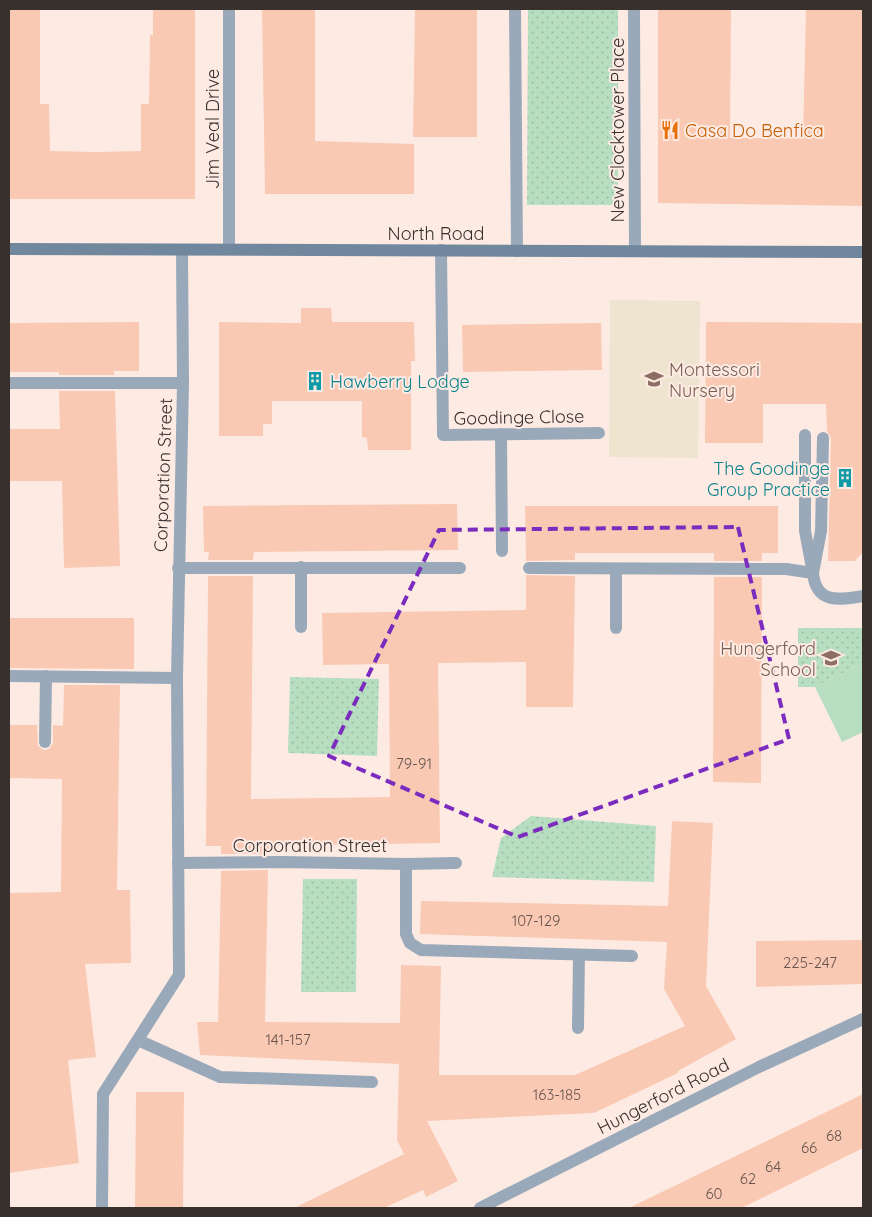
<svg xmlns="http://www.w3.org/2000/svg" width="872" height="1217" font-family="Quicksand,sans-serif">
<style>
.education{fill:#efe4cf}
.park{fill:url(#park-dots)}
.pitch{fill:#b8dec1}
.building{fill:#fac9b4}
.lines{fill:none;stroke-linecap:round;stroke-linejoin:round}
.lane{stroke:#9aa9b9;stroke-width:12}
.street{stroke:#9aa9b9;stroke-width:12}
.secondary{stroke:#71879d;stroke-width:12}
.marked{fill:none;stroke:#7b2cbf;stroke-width:4;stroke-dasharray:10 6;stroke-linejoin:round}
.labels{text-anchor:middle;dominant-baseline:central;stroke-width:4;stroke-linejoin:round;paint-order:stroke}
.number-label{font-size:15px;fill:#68564f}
.street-label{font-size:18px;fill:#37302d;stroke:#fdebe3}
.food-label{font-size:18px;fill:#c56008;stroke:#fdebe3;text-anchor:start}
.education-label{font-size:18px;fill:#785e54;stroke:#fdebe3;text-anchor:start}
.culture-label{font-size:18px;fill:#0d838f;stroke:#fdebe3;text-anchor:start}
</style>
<defs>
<pattern id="park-dots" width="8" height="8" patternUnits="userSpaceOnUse" patternTransform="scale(1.25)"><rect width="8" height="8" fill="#b8dec1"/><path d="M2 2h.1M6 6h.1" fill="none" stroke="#9fbfa6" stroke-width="1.8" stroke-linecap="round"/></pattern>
</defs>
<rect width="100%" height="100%" fill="#fdebe3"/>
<polygon class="education" points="610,300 700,301 698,458 609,457"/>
<g class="park">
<polygon points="528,9 618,9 618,205 527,205"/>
<polygon points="798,628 863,628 863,663 815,687 798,687"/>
<polygon points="290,677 379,679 377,756 288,753"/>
<polygon points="531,816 656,826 654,882 492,877 501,838"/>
<polygon points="303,879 357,879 356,992 301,992"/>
</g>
<polygon class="pitch" points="863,663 863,732 842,742 815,687"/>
<g class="building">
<polygon points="9,9 40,9 40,104 49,104 50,151 96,152 141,151 141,104 149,104 150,35 153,35 153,9 195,9 195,199 9,199"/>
<polygon points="262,9 315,9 315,141 414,144 414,194 265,194"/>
<polygon points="415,9 477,9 477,137 413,137"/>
<polygon points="658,9 731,9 730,138 803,138 806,9 863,9 863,206 658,203"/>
<polygon points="301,308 331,308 332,322 414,322 415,361 411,361 411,450 368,450 367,438 362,437 362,401 272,401 272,424 263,424 263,436 219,436 219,322 301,323"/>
<polygon points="139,322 139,371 114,371 114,375 59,375 59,372 9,372 9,323"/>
<polygon points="706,322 863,323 863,552 855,561 828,561 831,438 827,431 826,404 763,404 763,443 705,443"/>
<polygon points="601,323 602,370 463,372 462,325"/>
<polygon points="59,391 115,391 120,566 64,568 62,481 9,481 9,429 60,429"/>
<polygon points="457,504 458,550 254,552 253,560 208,560 209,552 204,552 203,506"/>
<polygon points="525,506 778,506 778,553 762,553 762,561 714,561 714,553 575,553 575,560 526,561"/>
<polygon points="526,575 575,576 573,707 526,707 526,662 438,663 440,843 269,846 269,854 221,854 221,846 206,846 208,576 253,576 251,799 390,797 389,664 323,665 322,613 526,610"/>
<polygon points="714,577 762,577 761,783 713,782"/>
<polygon points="9,618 134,618 134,669 9,668"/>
<polygon points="64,685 120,685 117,890 130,890 131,963 85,964 96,1057 68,1060 79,1163 9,1173 9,893 61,892 62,779 9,778 9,725 37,725 38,746 44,750 49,749 53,743 53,725 63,726"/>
<polygon points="672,821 713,823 706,986 736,1039 678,1071 678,1073 594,1113 427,1121 458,1181 426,1197 423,1190 384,1208 294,1208 404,1154 397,1140 399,1064 200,1055 197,1022 218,1022 221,871 268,870 265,1022 400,1023 401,965 441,966 439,1075 575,1075 685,1026 664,989 667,942 420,934 421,901 668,906"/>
<polygon points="863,940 863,984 756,987 756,941"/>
<polygon points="136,1092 184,1092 183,1208 135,1208"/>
<polygon points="863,1094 863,1148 742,1208 629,1208"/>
</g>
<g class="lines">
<g class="lane">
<polyline points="501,434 502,551"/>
<polyline points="805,435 805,531 813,573 821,531 823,438"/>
<polyline points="616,628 616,569"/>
<polyline points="45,742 46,676"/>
<polyline points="406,864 456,863"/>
<polyline points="578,1028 579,955"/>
</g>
<g class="street">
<polyline points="515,9 517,251"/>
<polyline points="634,9 635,251"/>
<polyline points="229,249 229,9"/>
<polyline points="441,250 443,435 599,433"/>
<polyline points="9,383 183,383"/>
<polyline points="301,567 301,627"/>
<polyline points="178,568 460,568"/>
<path d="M529 568 786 569 813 573C816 604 839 600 863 596"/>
<polyline points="9,676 177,678"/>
<polyline points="178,863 281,862 406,864 406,934 410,943 421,950 632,956"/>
<polyline points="138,1040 220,1077 372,1082"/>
<polyline points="102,1208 103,1094 179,975 177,678 183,383 182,250"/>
<polyline points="480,1208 759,1067 863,1019"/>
</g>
<polyline class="secondary" points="9,249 863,252"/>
</g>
<path class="marked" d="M738 527 789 739 518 837 329 756 439 530Z"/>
<defs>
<g id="restaurant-bare" transform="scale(1.5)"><path d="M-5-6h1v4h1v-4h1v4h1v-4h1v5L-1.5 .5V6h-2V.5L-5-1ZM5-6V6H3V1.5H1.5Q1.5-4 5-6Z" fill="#e8710a" stroke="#fdebe3" stroke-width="2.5" paint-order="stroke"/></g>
<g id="school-bare" transform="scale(1.5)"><path d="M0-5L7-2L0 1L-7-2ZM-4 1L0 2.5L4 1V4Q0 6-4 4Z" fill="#8d6e63" stroke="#fdebe3" stroke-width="2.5" paint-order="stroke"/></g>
<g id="building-bare" transform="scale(1.5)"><path d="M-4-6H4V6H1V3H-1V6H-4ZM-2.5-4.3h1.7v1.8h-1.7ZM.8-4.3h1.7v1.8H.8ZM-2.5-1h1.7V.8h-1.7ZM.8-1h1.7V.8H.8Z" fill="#0f9aa8" stroke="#fdebe3" stroke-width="2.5" paint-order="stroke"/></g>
</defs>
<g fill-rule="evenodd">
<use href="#restaurant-bare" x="670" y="130"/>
<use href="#school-bare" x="654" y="379"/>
<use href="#building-bare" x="315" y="381"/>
<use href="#building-bare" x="845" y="478"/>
<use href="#school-bare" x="831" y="658"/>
</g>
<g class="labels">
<g class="number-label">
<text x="414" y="763">79-91</text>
<text x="536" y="920">107-129</text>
<text x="810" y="962">225-247</text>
<text x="288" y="1039">141-157</text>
<text x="557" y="1094">163-185</text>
<text x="834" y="1135">68</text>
<text x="809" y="1147">66</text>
<text x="773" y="1166">64</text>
<text x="748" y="1178">62</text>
<text x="714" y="1193">60</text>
</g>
<g class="street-label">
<text transform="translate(212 129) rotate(-90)">Jim Veal Drive</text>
<text transform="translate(617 130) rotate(-90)">New Clocktower Place</text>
<text x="436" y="233">North Road</text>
<text transform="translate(519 417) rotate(-1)">Goodinge Close</text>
<text transform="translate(163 475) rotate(-88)">Corporation Street</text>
<text x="310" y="845">Corporation Street</text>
<text transform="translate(663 1096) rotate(-27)">Hungerford Road</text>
</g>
<g class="food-label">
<text x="685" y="130">Casa Do Benfica</text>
</g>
<g class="education-label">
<text x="669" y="369">Montessori<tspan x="669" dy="21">Nursery</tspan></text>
<text x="816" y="648" text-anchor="end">Hungerford<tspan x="816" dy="21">School</tspan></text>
</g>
<g class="culture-label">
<text x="330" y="381">Hawberry Lodge</text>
<text x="830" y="468" text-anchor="end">The Goodinge<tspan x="830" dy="21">Group Practice</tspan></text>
</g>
</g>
<rect width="872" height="1217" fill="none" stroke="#37302d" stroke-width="20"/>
</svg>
